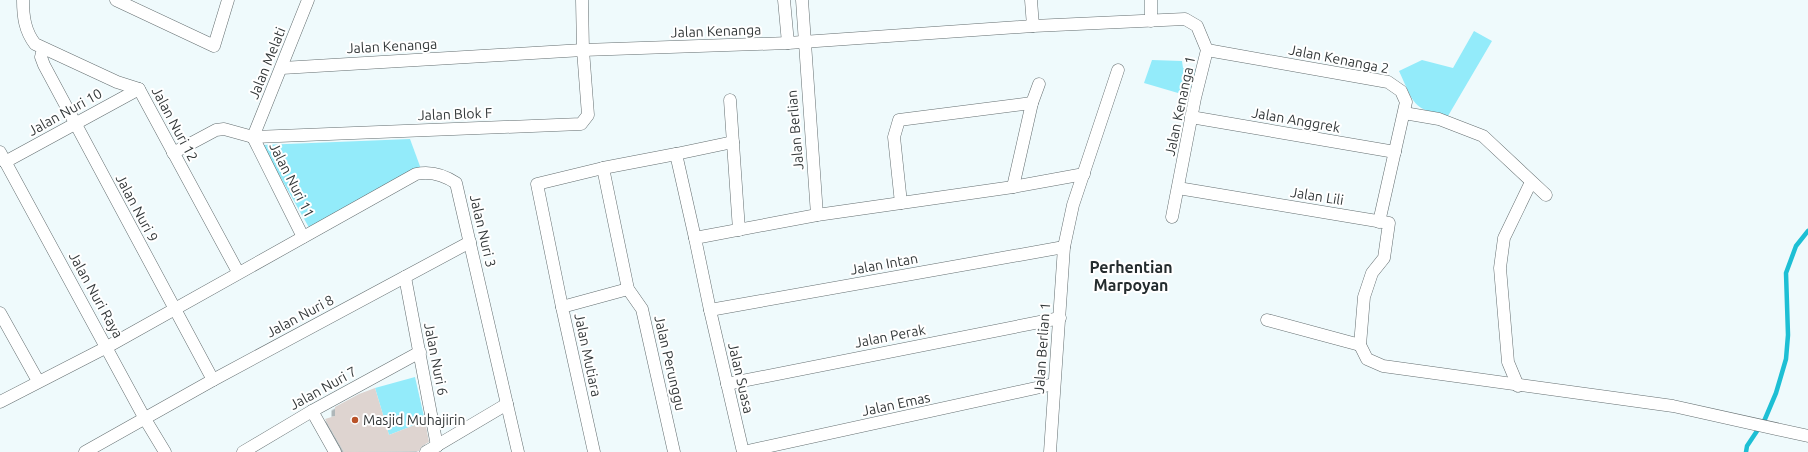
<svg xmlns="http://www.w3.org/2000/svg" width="1808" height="452" font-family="Ubuntu,sans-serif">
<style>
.green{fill:#93ebfa}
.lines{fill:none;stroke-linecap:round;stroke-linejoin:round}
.stream{stroke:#1dbfd4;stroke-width:4.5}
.building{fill:#ded4d0;filter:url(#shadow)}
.minor-casing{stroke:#646e70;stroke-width:13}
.minor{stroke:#fff;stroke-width:12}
.poi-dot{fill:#b95329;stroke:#fff;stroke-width:1.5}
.labels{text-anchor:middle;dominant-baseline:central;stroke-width:4;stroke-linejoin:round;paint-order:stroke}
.street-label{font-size:14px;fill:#333839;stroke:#fff}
.poi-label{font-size:14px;fill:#333839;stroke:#fff;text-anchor:start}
.quarter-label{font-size:16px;font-weight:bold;fill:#242c2e;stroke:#fff}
</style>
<defs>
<filter id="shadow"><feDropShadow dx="-3.5" dy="3.5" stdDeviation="0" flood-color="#0004"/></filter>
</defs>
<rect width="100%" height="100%" fill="#effafc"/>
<g class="green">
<path d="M1474 31 1492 41 1448 116C1412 110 1414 103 1399 71L1422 60 1453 68Z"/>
<polygon points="1152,60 1182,61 1183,68 1203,70 1195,98 1144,83"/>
<polygon points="410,139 421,169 311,231 262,145"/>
<polygon points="415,377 425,421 389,435 375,388"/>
</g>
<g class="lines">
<polyline class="stream" points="1746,452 1747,446 1765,419 1776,393 1786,359 1788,335 1786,273 1796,246 1808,231"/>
</g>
<polygon class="building" points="375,388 389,435 425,421 429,442 422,446 419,451 344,452 325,419 335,416 335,407 359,394"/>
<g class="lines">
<g class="minor-casing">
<g id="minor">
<path d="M23 0C23 17 25 31 35 44L117 82 139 89 238 272"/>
<polyline points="116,0 214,46 228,0"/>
<polyline points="784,0 788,43"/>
<polyline points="802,0 817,215"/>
<polyline points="1031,0 1033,26"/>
<polyline points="1151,21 1151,0"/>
<polyline points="43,49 41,57 44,65 213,380"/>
<polyline points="1207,50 1388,82 1401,91 1406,102 1379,222"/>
<polyline points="282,68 583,50 788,43 1033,26 1185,19 1197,26 1207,50 1195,98 1172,217"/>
<polyline points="730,100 739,230"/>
<polyline points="1404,113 1439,119 1483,136 1546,195"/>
<polyline points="1191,117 1395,152"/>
<polyline points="253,137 308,0"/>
<polyline points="253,137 303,237"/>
<polyline points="0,152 145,419 165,452"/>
<polyline points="173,153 216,130 224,129 253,137 581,124 588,115 583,50 582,0"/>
<polyline points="676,154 733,142"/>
<polyline points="5,162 139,89"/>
<polyline points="603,168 628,289 642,309 674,452"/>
<polyline points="1013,187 1032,103 1039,84"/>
<polyline points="1178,188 1389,223 1384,258 1372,273 1364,297 1360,345 1367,359 1383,366 1673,406 1808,436"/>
<polyline points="901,203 894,137 899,120 1032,103"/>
<polyline points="405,277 437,446"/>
<polyline points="562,307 537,184 603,168 676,154 695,238"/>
<polyline points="710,310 1064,247"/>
<polyline points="0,313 38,381"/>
<polyline points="1267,320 1360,345"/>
<polyline points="727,384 1060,318"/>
<polyline points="1518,386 1508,362 1500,268 1504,238 1531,182"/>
<path d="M0 402 107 347 416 174C430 171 444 175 456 183L518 452"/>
<polyline points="312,411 335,452"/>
<polyline points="85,452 213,380 470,242"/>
<polyline points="243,452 312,411 420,352"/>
<polyline points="426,452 507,404"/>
<polyline points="594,452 562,307 628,289"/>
<polyline points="743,452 710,310 695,238 817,215 1013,187 1084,174"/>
<polyline points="743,452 1054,384"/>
<polyline points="1050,452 1064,247 1073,205 1118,70"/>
</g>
</g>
<use href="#minor" class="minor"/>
</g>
<circle class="poi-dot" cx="355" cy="420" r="4"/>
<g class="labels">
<g class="street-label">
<text transform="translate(716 31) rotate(-2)">Jalan Kenanga</text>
<text transform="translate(392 46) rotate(-3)">Jalan Kenanga</text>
<text transform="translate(1339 59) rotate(11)">Jalan Kenanga 2</text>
<text transform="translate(267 63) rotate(-68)">Jalan Melati</text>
<text transform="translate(1180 106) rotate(-78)">Jalan Kenanga 1</text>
<text transform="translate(65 112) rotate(-29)">Jalan Nuri 10</text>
<text transform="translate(455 114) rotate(-2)">Jalan Blok F</text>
<text transform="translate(1296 120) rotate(10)">Jalan Anggrek</text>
<text transform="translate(175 124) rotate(62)">Jalan Nuri 12</text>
<text transform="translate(795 130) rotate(-95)">Jalan Berlian</text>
<text transform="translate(292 180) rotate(63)">Jalan Nuri 11</text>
<text transform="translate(1317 196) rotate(9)">Jalan Lili</text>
<text transform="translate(137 208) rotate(62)">Jalan Nuri 9</text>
<text transform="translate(483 231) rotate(77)">Jalan Nuri 3</text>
<text transform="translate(884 264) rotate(-10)">Jalan Intan</text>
<text transform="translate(96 295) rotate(61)">Jalan Nuri Raya</text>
<text transform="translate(300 316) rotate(-28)">Jalan Nuri 8</text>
<text transform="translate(890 336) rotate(-11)">Jalan Perak</text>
<text transform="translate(1042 348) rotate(-86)">Jalan Berlian 1</text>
<text transform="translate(588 355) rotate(78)">Jalan Mutiara</text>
<text transform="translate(436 359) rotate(79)">Jalan Nuri 6</text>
<text transform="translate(670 363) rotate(77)">Jalan Perunggu</text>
<text transform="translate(741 378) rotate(77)">Jalan Suasa</text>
<text transform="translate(323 388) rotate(-29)">Jalan Nuri 7</text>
<text transform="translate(896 404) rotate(-12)">Jalan Emas</text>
</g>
<g class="poi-label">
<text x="363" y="420">Masjid Muhajirin</text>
</g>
<g class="quarter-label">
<text x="1131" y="267">Perhentian<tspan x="1131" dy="18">Marpoyan</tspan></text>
</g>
</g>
</svg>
